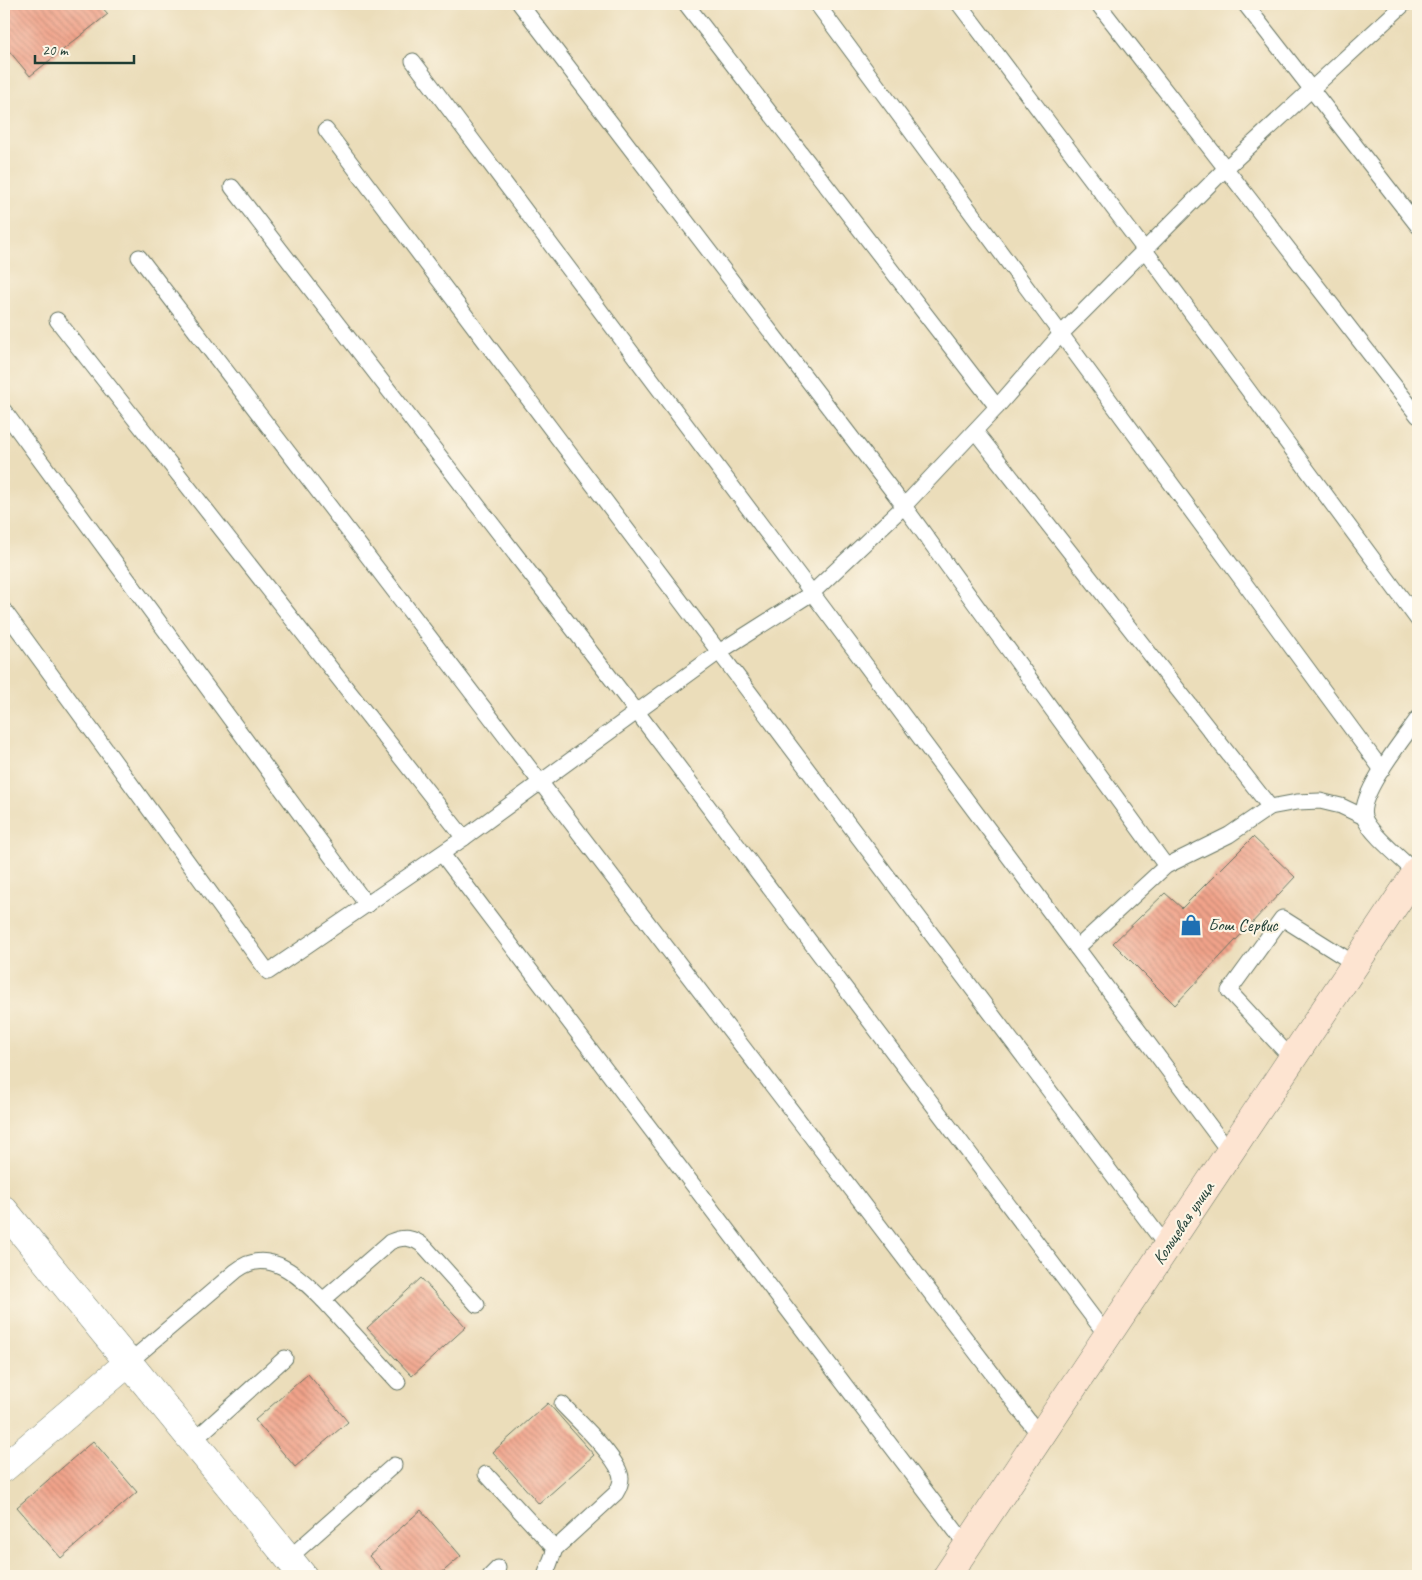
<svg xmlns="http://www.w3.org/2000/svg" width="1422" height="1580" font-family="Caveat,sans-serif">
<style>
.building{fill:url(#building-back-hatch)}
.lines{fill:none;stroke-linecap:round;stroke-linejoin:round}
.service-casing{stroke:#667563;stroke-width:17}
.minor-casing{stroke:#667563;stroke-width:29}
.secondary-casing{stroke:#667563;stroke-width:29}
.service{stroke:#fff;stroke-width:15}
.minor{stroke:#fff;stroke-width:28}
.secondary{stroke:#fde4d1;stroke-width:28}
.labels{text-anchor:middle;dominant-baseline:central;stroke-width:4.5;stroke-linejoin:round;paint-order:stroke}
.poi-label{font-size:18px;fill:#1f3d34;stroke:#fcf5e5;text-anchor:start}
.street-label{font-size:18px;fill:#1f3d34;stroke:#fcf5e5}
</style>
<defs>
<pattern id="building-back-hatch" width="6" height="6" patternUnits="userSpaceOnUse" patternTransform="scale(1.25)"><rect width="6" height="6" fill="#f1a38a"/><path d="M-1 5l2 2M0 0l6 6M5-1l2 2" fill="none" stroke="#c38672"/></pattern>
</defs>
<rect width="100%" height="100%" fill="#fcf5e5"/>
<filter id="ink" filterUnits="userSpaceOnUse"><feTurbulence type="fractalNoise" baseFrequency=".02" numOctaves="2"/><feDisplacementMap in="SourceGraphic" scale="10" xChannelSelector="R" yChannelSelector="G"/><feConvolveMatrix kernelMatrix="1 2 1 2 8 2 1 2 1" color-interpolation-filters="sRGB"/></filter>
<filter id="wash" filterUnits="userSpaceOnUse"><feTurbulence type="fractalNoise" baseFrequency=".0096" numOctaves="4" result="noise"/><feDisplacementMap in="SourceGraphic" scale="20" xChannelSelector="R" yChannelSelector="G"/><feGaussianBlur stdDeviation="1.12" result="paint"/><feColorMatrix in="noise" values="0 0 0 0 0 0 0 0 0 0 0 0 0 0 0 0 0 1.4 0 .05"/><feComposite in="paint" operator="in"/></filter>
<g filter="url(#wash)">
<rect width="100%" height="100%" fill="#ebddba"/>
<g id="blocks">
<g class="building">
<polygon points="4,4 99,4 108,14 30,76 4,45"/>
<polygon points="1253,837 1295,877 1175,1005 1113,943 1165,893 1182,908"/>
<polygon points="421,1278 466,1327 412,1376 367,1328"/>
<polygon points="308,1374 348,1422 295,1467 255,1420"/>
<polygon points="548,1403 594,1455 539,1504 493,1452"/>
<polygon points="93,1441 137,1492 61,1558 17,1507"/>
<polygon points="421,1510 461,1556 438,1576 387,1576 369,1556"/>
</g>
</g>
</g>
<g filter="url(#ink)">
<use href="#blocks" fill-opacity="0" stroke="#667563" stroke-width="1"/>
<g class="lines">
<g class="service-casing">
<g id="service">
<polyline points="520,4 904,506 1166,866"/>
<polyline points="817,4 1061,334 1225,169 1404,4"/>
<polyline points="959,4 1144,249 1418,620"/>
<polyline points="1098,4 1418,416"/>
<polyline points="1245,4 1418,226"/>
<polyline points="413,61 812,593 1230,1153"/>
<polyline points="326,130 1167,1247"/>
<polyline points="232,187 637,712 1107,1336"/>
<polyline points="139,257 1040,1436"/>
<polyline points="997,407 1061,334 1382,770"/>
<polyline points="4,411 367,905"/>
<polyline points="975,431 1270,807"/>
<polyline points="4,610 268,972 464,838 57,320"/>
<polyline points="464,838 719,652 812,593 904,506 997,407 686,4"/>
<polyline points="442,854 967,1546"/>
<path d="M1416 873C1404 861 1368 832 1364 817 1358 794 1405 737 1418 718"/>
<polyline points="1077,948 1166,866 1229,835 1270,807 1297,802 1320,801 1341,806 1364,817"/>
<polyline points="1292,1059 1229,991 1282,918 1355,964"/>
<polyline points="323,1300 398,1382"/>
<path d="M128 1363 236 1271C268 1245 300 1277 323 1300L390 1242C404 1236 413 1237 425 1247L477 1305"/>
<polyline points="192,1442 285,1358"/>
<polyline points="486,1474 555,1549"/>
<polyline points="289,1558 394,1465"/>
<polyline points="490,1576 498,1568"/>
<path d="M545 1576 555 1549 616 1493C619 1488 621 1484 621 1478 620 1459 576 1419 562 1404"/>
</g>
</g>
<g class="minor-casing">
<g id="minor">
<polyline points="4,1210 303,1576"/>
<polyline points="4,1468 128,1363"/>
</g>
</g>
<g class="secondary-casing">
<polyline id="secondary" points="947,1576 1418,870"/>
</g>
<use href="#service" class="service"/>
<use href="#minor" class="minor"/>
<use href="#secondary" class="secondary"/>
</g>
</g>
<defs>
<g id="shop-bare" transform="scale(1.725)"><path d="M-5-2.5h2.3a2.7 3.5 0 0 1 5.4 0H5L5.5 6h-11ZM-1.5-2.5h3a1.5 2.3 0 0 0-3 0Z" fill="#1f6fb2" stroke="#fcf5e5" stroke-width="2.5" paint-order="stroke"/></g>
</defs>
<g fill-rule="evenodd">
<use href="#shop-bare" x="1191" y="925"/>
</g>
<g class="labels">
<g class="poi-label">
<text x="1208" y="925">Бош Сервис</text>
</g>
<g class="street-label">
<text transform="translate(1183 1223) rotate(-56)">Кольцевая улица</text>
</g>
</g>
<rect width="1422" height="1580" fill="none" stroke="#fcf5e5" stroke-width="20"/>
<path d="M35 55v8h99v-8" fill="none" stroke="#1f3d34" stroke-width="2.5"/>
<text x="42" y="55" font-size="15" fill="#1f3d34" stroke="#fcf5e5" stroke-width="4" paint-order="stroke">20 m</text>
</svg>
